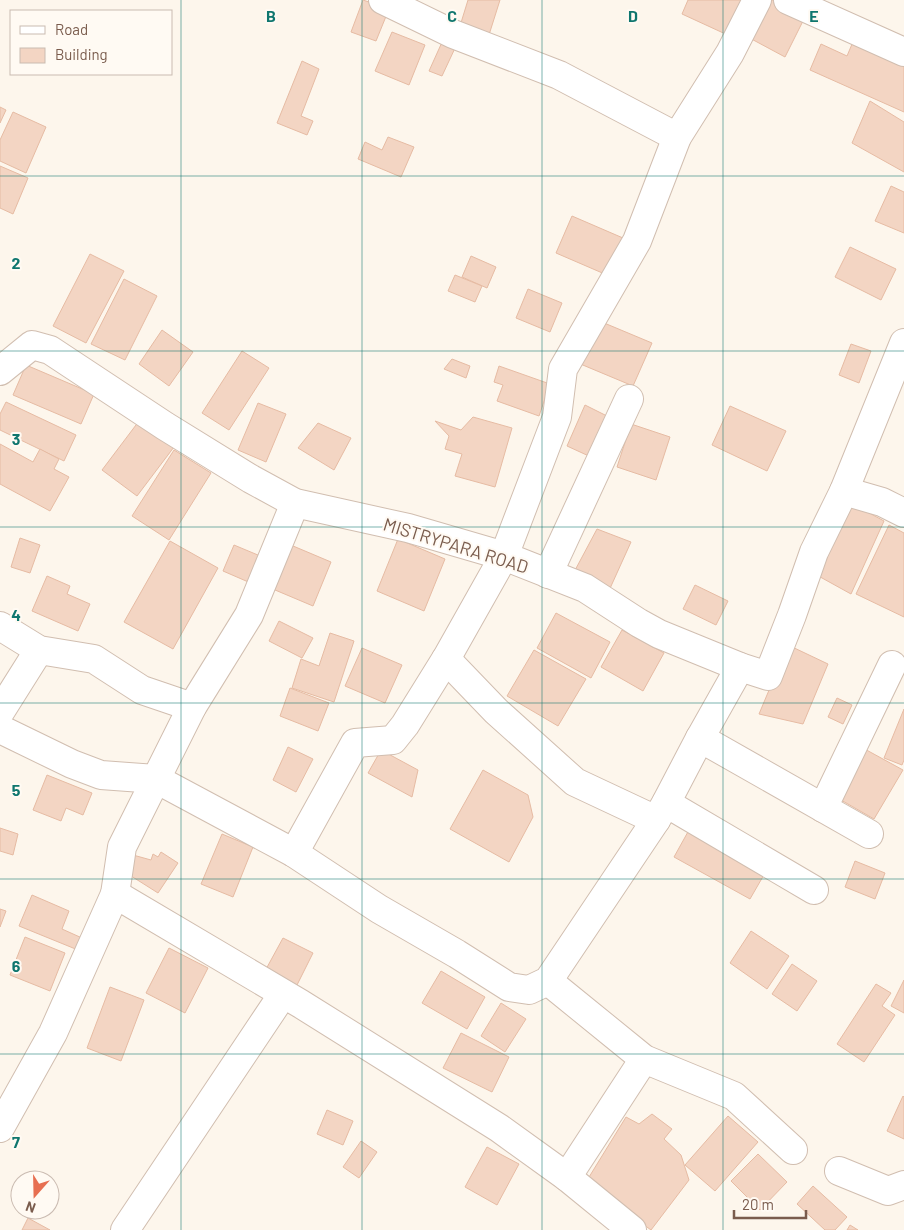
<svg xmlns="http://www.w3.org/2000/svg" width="904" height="1230" font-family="Barlow,sans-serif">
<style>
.building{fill:#f3d5c3;stroke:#e6bba3}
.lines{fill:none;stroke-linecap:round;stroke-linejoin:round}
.minor-casing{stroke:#d1beb0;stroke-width:30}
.minor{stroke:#fff;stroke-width:28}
.grid{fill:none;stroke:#0f766e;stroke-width:1;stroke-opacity:0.55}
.labels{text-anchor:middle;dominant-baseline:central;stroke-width:4;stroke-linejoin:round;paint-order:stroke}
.street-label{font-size:18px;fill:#7a5c4d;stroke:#fffaf3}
.grid-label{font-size:16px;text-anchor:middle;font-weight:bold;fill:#0f766e;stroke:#fffaf3;stroke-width:4;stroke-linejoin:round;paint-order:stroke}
</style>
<rect width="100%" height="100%" fill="#fdf6ec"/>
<g class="building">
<polygon points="363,0 389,9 376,41 351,32"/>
<polygon points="468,0 500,0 488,38 460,26"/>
<polygon points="688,0 747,0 732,37 682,14"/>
<polygon points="763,0 779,0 806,15 785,57 744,35"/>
<polygon points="392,32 425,45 409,85 375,71"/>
<polygon points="855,37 904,59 904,112 810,70 821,44 847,56"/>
<polygon points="443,40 456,46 442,76 429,71"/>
<polygon points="302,61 319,69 301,116 313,121 307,135 277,123"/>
<polygon points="870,101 904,122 904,172 852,143"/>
<polygon points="0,107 6,110 0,123"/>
<polygon points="13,112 46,127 26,173 0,161 0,140"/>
<polygon points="388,137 414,147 401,177 358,159 365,142 382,150"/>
<polygon points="0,166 28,178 13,214 0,208"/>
<polygon points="891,186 904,192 904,233 875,221"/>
<polygon points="572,216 623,238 607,275 556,253"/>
<polygon points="850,247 896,269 881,300 835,277"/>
<polygon points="90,254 124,271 86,343 53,326"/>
<polygon points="471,256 496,267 487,288 462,277"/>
<polygon points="455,275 482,286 475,302 448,291"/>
<polygon points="124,279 157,296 125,360 91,344"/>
<polygon points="528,289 562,303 550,332 516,318"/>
<polygon points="597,320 652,343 633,386 578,363"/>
<polygon points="162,330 193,352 169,386 139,364"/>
<polygon points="851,344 871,351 859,383 839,375"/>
<polygon points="242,351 269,368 229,430 202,413"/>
<polygon points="452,359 470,366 466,378 444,369"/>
<polygon points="26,365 94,394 81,424 13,395"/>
<polygon points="499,366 550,384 539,416 497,401 503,385 494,382"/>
<polygon points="6,402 76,435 64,461 0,430 0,414"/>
<polygon points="258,403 286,414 266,462 238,450"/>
<polygon points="585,405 609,417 591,457 567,446"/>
<polygon points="730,406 786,431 767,471 712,445"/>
<polygon points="473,417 512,428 495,487 455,476 462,454 445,449 449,436 435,421 461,430"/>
<polygon points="139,421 174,447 137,496 102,470"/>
<polygon points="318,423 351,438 334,470 298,448"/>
<polygon points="631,424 670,437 656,480 617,467"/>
<polygon points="0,444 33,462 40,449 59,459 54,469 69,477 50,511 0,484"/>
<polygon points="174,450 211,473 169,540 132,516"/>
<polygon points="849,502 884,521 851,594 813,573"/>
<polygon points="889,525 904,533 904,617 856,594"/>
<polygon points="597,529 631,542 607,595 573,574"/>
<polygon points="20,538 40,545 30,573 11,567"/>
<polygon points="398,539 445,559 424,611 377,591"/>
<polygon points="170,541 218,568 173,649 124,622"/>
<polygon points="286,543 331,562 313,606 268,587"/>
<polygon points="234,545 265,558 253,584 223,571"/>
<polygon points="47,576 70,586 67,594 90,604 78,631 32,611"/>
<polygon points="695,585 728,601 716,625 683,609"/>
<polygon points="556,613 610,642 591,678 537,648"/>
<polygon points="279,621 313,638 302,658 269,641"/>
<polygon points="622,630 664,653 643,691 601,667"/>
<polygon points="330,633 354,641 334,702 292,688 301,659 319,666"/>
<polygon points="788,645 828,664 803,724 759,714"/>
<polygon points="362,648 402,665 385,703 345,686"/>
<polygon points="534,650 586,679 558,726 507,696"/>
<polygon points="290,688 329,703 318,731 280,716"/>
<polygon points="837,698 852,705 843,724 828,717"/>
<polygon points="904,709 904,760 902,765 884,758"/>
<polygon points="288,747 313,759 296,792 273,780"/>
<polygon points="861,747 903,770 874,819 834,796"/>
<polygon points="381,750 418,770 412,797 368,773"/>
<polygon points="483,770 528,795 533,817 509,862 450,829"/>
<polygon points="47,775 92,793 83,815 66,808 61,821 33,810"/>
<polygon points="0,828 18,834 13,855 0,851"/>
<polygon points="689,830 765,873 750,899 674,857"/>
<polygon points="222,834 253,847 233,897 201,884"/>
<polygon points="161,852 178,863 158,893 128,874 133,855 151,860 153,854 158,857"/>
<polygon points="855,861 885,873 875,899 845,887"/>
<polygon points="32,895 69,911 62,929 82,938 78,950 19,926"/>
<polygon points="0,909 6,911 0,927"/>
<polygon points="751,931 789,956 767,989 730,963"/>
<polygon points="25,937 65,953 50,991 10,975"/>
<polygon points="283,938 313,953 296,987 265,971"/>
<polygon points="169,948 208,968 185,1013 146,993"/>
<polygon points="792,964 817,981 797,1011 772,994"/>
<polygon points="441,971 485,997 467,1029 422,1003"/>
<polygon points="904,980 904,1013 891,1006"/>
<polygon points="876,984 891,993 882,1006 895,1015 864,1062 837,1044"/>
<polygon points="110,987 144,1000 121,1061 87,1048"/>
<polygon points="501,1003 526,1019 505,1052 481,1036"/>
<polygon points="461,1033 509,1057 492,1092 443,1068"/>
<polygon points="903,1096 904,1097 904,1139 887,1131"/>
<polygon points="327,1110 353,1121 343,1145 317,1134"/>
<polygon points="652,1114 672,1129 664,1139 681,1155 689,1180 651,1230 586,1182 626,1117 639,1124"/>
<polygon points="728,1116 758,1142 715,1191 685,1165"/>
<polygon points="361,1141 377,1152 359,1178 343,1167"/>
<polygon points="487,1147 519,1164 497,1205 465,1187"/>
<polygon points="758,1154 787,1182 760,1210 731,1181"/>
<polygon points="813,1186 847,1217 835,1230 825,1230 797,1204"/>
<polygon points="28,1218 50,1230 22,1230"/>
<polygon points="850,1225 858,1230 847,1230"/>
</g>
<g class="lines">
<g class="minor-casing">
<g id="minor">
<polyline points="383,0 453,34 559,75 677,137"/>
<polyline points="788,0 904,52"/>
<polyline points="0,371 32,345 50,350 165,426 251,479 295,503 408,528 504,556 585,588 639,623 659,634 740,667 768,676 792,615 814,552 844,491 882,502 904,513"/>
<polyline points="844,491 904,343"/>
<polyline points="548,574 629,399"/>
<polyline points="0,626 39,650 94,659 142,690 192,707"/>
<polyline points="446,659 496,711 575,782 656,820"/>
<polyline points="0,712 39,650"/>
<polyline points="0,729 72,764 101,775 156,779 294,853 379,909 457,954 509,987 529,990 548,981 656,820 666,803 700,738 740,667"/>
<polyline points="700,738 869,834"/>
<polyline points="666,803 814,890"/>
<polyline points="823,808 892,665"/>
<polyline points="294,853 355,743 393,740 405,725 446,659 504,556 557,417 563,369 637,241 677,137 730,53 757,0"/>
<polyline points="115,894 122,847 192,707 249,615 295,503"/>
<polyline points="548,981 644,1059 734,1096 793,1150"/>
<polyline points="0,1128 53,1033 115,894 301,1004 499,1128 567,1177 632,1230"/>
<polyline points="839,1171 888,1191 904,1185"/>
<polyline points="567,1177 644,1059"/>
<polyline points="125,1230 283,994"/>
</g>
</g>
<use href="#minor" class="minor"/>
</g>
<path class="grid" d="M181 0V1230M362 0V1230M542 0V1230M723 0V1230M0 176H904M0 351H904M0 527H904M0 703H904M0 879H904M0 1054H904"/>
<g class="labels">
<g class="street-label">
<text transform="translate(456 545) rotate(17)">MISTRYPARA ROAD</text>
</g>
</g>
<g class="grid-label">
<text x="271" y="22">B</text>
<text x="452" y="22">C</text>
<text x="633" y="22">D</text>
<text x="814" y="22">E</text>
<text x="16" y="269">2</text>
<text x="16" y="445">3</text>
<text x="16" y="621">4</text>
<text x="16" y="796">5</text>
<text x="16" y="972">6</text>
<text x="16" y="1148">7</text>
</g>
<rect x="10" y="10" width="162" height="65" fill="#fffaf3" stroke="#cabbb1"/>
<rect x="20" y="26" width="25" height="8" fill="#ffffff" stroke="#cabbb1"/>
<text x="55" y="35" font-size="15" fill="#7a5c4d">Road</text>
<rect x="20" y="48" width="25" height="15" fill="#f3d5c3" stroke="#cabbb1"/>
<text x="55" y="60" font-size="15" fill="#7a5c4d">Building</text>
<g transform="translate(35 1195) rotate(200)"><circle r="24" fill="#fffaf3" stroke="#cabbb1"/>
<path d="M0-4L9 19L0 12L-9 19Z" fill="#e76f51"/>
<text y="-8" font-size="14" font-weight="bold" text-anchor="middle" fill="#7a5c4d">N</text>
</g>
<path d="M734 1210v8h72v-8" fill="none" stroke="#7a5c4d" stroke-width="2.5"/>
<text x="742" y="1210" font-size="15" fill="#7a5c4d" stroke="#fffaf3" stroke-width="4" paint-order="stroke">20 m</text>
</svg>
